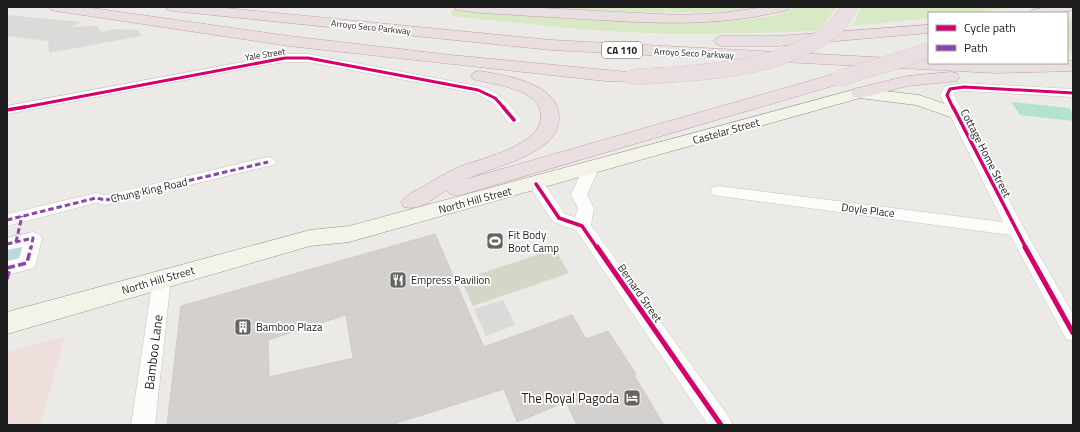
<svg xmlns="http://www.w3.org/2000/svg" width="1080" height="432" font-family="'Titillium Web',sans-serif">
<style>
.commercial{fill:#eededc}
.religious{fill:#dadad8}
.construction{fill:#d5d5c8}
.grass{fill:#d9e9c5}
.pitch{fill:#b2e3ce}
.water{fill:#bad8df}
.building{fill:#d3d0cd;stroke:#cfccc8;fill-rule:evenodd}
.lines{fill:none;stroke-linecap:round;stroke-linejoin:round}
.street-casing{stroke:#c5c4c3;stroke-width:1}
.secondary-casing{stroke:#94957f;stroke-width:1}
.highway-casing{stroke:#c19ea9;stroke-width:1}
.street{fill:#fcfcfb;fill-rule:evenodd}
.secondary{fill:#f3f3ea;fill-rule:evenodd}
.highway{fill:#e9dfe0;fill-rule:evenodd}
.highway-bridge-casing{stroke:#c19ea9;stroke-width:16;stroke-linecap:butt}
.highway-bridge{stroke:#e9dfe0;stroke-width:16}
.quiet-far1{stroke:#8e44ad;stroke-width:3;stroke-dasharray:5.5 3;stroke-linecap:butt}
.quiet{stroke:#8e44ad;stroke-width:3.5;stroke-dasharray:8 3.5;stroke-linecap:butt}
.cycleway-far2-casing{stroke:#fff;stroke-width:5}
.cycleway-far1-casing{stroke:#fff;stroke-width:6}
.cycleway-casing{stroke:#fff;stroke-width:8}
.cycleway-far2{stroke:#d6006c;stroke-width:3}
.cycleway-far1{stroke:#d6006c;stroke-width:3.5}
.cycleway{stroke:#d6006c;stroke-width:5}
.labels{text-anchor:middle;dominant-baseline:central;stroke-width:3.5;stroke-linejoin:round;paint-order:stroke}
.far-street-label{font-size:9px;fill:#1e1e1e;stroke:#fff}
.shield{fill:#fff;stroke:#626262;stroke-width:1}
.shield-label{font-size:10px;font-weight:bold;fill:#1e1e1e}
.street-label{font-size:11px;fill:#1e1e1e;stroke:#fff}
.poi-label{font-size:11px;fill:#1e1e1e;stroke:#fff;text-anchor:start}
.near-street-label{font-size:13px;fill:#1e1e1e;stroke:#fff}
.near-poi-label{font-size:13px;fill:#1e1e1e;stroke:#fff;text-anchor:end}
</style>
<rect width="100%" height="100%" fill="#eceae7"/>
<polygon class="commercial" points="65,336 40,425 7,425 7,352"/>
<g class="religious">
<polygon points="7,15 81,22 72,27 92,26 98,27 101,32 117,29 138,30 141,36 49,53 48,41 7,36"/>
<polygon points="503,300 515,325 486,336 474,309"/>
</g>
<polygon class="construction" points="555,249 569,273 473,306 461,280"/>
<g class="grass">
<path d="M561 7H641L666 9 673 7H759C691 18 620 10 551 8Z"/>
<path d="M797 7H836L824 25 815 31C759 33 704 35 648 33 583 31 517 23 452 16L451 10 576 18 704 23 770 17Z"/>
<polygon points="861,7 1011,7 976,13 929,13 929,18 853,26"/>
<polygon points="1073,19 1073,53 1067,53 1067,21"/>
</g>
<polygon class="pitch" points="1011,102 1069,108 1073,114 1073,121 1020,115"/>
<polygon class="water" points="25,245 22,260 7,264 7,250"/>
<path class="building" d="M435 234 484 347 572 315 586 339 608 331 636 374 634 375 664 425H577L566 402 517 422 504 389 391 425H167L181 306ZM346 315 353 358 269 377 268 340Z"/>
<g class="lines">
<g class="street-casing">
<g id="street">
<path d="M285 54H308L483 87C500 93 511 105 521 120L519 123 514 124 509 123 494 104 485 98 475 93 308 62H285L253 67 7 114V106Z"/>
<polygon points="964,83 1073,89 1073,97 964,91 955,92 954,95 1025,230 1073,314 1073,341 1066,339 1010,235 719,196 713,195 711,191 713,187 719,186 1003,222 940,95 945,86"/>
<polygon points="268,157 273,159 276,162 273,165 106,205 96,203 7,226 7,214 96,193 106,195"/>
<polygon points="591,163 596,165 599,168 587,195 594,208 591,225 729,417 733,425 708,425 576,230 553,222 528,184 530,180 536,179 542,180 565,214 575,217 578,208 571,195 583,168 586,165"/>
<polygon points="33,232 39,234 42,238 36,263 34,268 7,275 7,261 19,258 22,247 7,250 7,238"/>
<polygon points="162,271 169,273 171,278 155,425 131,425 153,278 155,273"/>
</g>
</g>
<g class="secondary-casing">
<polygon id="secondary" points="860,88 919,95 962,110 965,114 962,118 956,119 916,105 860,98 349,242 310,246 7,334 7,312 310,230 349,226"/>
</g>
<g class="highway-casing">
<g id="highway">
<polygon points="49,7 85,7 289,36 451,55 638,73 640,77 638,81 632,82 605,81 289,46 56,11 51,10"/>
<polygon points="166,7 215,7 551,40 929,60 929,63 1067,63 1067,61 1073,61 1073,71 996,73 551,50 173,11 168,10"/>
<path d="M454 7H521L680 15 721 13 766 7H789L787 10C724 26 664 24 599 20 560 18 520 15 481 13L456 10Z"/>
<polygon points="1047,7 1073,7 1073,10 1059,13 1030,13 1032,10"/>
<polygon points="929,25 929,33 778,46 721,46 716,44 713,41 716,38 721,36 778,36"/>
<path d="M479 71C504 75 560 83 559 118 559 129 553 138 545 144 523 162 493 167 467 179L834 74 840 73 846 74 848 78 846 82 464 194 457 196 450 194 447 190C434 198 420 211 404 207L401 202C406 195 413 192 421 188 434 180 447 172 461 166 483 158 543 145 541 115 539 88 494 85 473 79L471 76 473 73Z"/>
<polygon points="951,72 957,73 959,77 957,81 907,86 860,98 854,97 851,93 854,89 907,76"/>
</g>
</g>
<use href="#street" class="street"/>
<use href="#secondary" class="secondary"/>
<use href="#highway" class="highway"/>
<g class="highway-bridge-casing">
<g id="highway-bridge">
<path d="M632 77C691 74 774 71 824 36 828 33 833 30 836 27 841 21 845 13 850 7"/>
<polyline points="840,78 929,51"/>
</g>
</g>
<use href="#highway-bridge" class="highway-bridge"/>
<g class="quiet-far1">
<polyline points="7,220 96,198 106,200 268,162"/>
<polyline points="16,242 22,216"/>
<polyline points="7,244 33,238 31,248"/>
</g>
<g class="quiet">
<polyline points="7,268 27,263 31,247"/>
<polyline points="7,279 10,268"/>
</g>
<g class="cycleway-far2-casing">
<g id="cycleway-far2">
<polyline points="20,108 285,58 308,58 478,90 495,98 504,108"/>
<polyline points="953,108 947,95 950,89 964,87 1073,93"/>
</g>
</g>
<g class="cycleway-far1-casing">
<g id="cycleway-far1">
<polyline points="503,107 514,120"/>
<polyline points="953,107 1026,248"/>
<polyline points="7,110 25,107"/>
<polyline points="536,184 559,218 582,226 597,248"/>
</g>
</g>
<g class="cycleway-casing">
<g id="cycleway">
<polyline points="597,247 721,425"/>
<polyline points="1025,247 1073,333"/>
</g>
</g>
<use href="#cycleway-far2" class="cycleway-far2"/>
<use href="#cycleway-far1" class="cycleway-far1"/>
<use href="#cycleway" class="cycleway"/>
</g>
<defs>
<g id="stadium-square" transform="scale(0.9)"><rect x="-9" y="-9" width="18" height="18" rx="4" fill="#666564" stroke="#fff"/><path d="M0-5a6.5 5 0 1 0 0 10a6.5 5 0 1 0 0-10ZM-3.5-1.8h7v3.6h-7Z" fill="#fff"/></g>
<g id="restaurant-square" transform="scale(0.9)"><rect x="-9" y="-9" width="18" height="18" rx="4" fill="#666564" stroke="#fff"/><path d="M-5-6h1v4h1v-4h1v4h1v-4h1v5L-1.5 .5V6h-2V.5L-5-1ZM5-6V6H3V1.5H1.5Q1.5-4 5-6Z" fill="#fff"/></g>
<g id="building-square" transform="scale(0.9)"><rect x="-9" y="-9" width="18" height="18" rx="4" fill="#666564" stroke="#fff"/><path d="M-4-6H4V6H1V3H-1V6H-4ZM-2.5-4.3h1.7v1.8h-1.7ZM.8-4.3h1.7v1.8H.8ZM-2.5-1h1.7V.8h-1.7ZM.8-1h1.7V.8H.8Z" fill="#fff"/></g>
<g id="hotel-square" transform="scale(0.9)"><rect x="-9" y="-9" width="18" height="18" rx="4" fill="#666564" stroke="#fff"/><path d="M-6-4.5h1.5V1H6V5H4.5V3h-9V5H-6ZM-4 0a1.8 1.8 0 1 1 3.6 0ZM.5 0V-2.5h3Q6-2.5 6 0Z" fill="#fff"/></g>
</defs>
<g fill-rule="evenodd">
<use href="#stadium-square" x="495" y="241"/>
<use href="#restaurant-square" x="398" y="280"/>
<use href="#building-square" x="243" y="327"/>
<use href="#hotel-square" x="632" y="398"/>
</g>
<g class="labels">
<g class="far-street-label">
<text transform="translate(371 27) rotate(6)">Arroyo Seco Parkway</text>
<text transform="translate(694 53) rotate(3)">Arroyo Seco Parkway</text>
<text transform="translate(265 54) rotate(-9)">Yale Street</text>
</g>
<rect class="shield" x="602" y="42" width="40" height="16" rx="3"/>
<g class="shield-label">
<text x="622" y="50">CA 110</text>
</g>
<g class="street-label">
<text transform="translate(726 131) rotate(-16)">Castelar Street</text>
<text transform="translate(986 153) rotate(63)">Cottage Home Street</text>
<text transform="translate(149 190) rotate(-13)">Chung King Road</text>
<text transform="translate(475 200) rotate(-15)">North Hill Street</text>
<text transform="translate(868 210) rotate(7)">Doyle Place</text>
<text transform="translate(158 280) rotate(-16)">North Hill Street</text>
<text transform="translate(640 293) rotate(55)">Bernard Street</text>
</g>
<g class="poi-label">
<text x="508" y="235">Fit Body<tspan x="508" dy="13">Boot Camp</tspan></text>
<text x="411" y="280">Empress Pavilion</text>
<text x="256" y="327">Bamboo Plaza</text>
</g>
<g class="near-street-label">
<text transform="translate(153 352) rotate(-83)">Bamboo Lane</text>
</g>
<g class="near-poi-label">
<text x="619" y="398">The Royal Pagoda</text>
</g>
</g>
<rect width="1080" height="432" fill="none" stroke="#1e1e1e" stroke-width="16"/>
<rect x="928" y="12" width="140" height="52" fill="#ffffff" stroke="#a5a5a5"/>
<rect x="936" y="25" width="20" height="6" fill="#d6006c" stroke="#a5a5a5"/>
<text x="964" y="32" font-size="12" fill="#1e1e1e">Cycle path</text>
<rect x="936" y="45" width="20" height="6" fill="#8e44ad" stroke="#a5a5a5"/>
<text x="964" y="52" font-size="12" fill="#1e1e1e">Path</text>
</svg>
